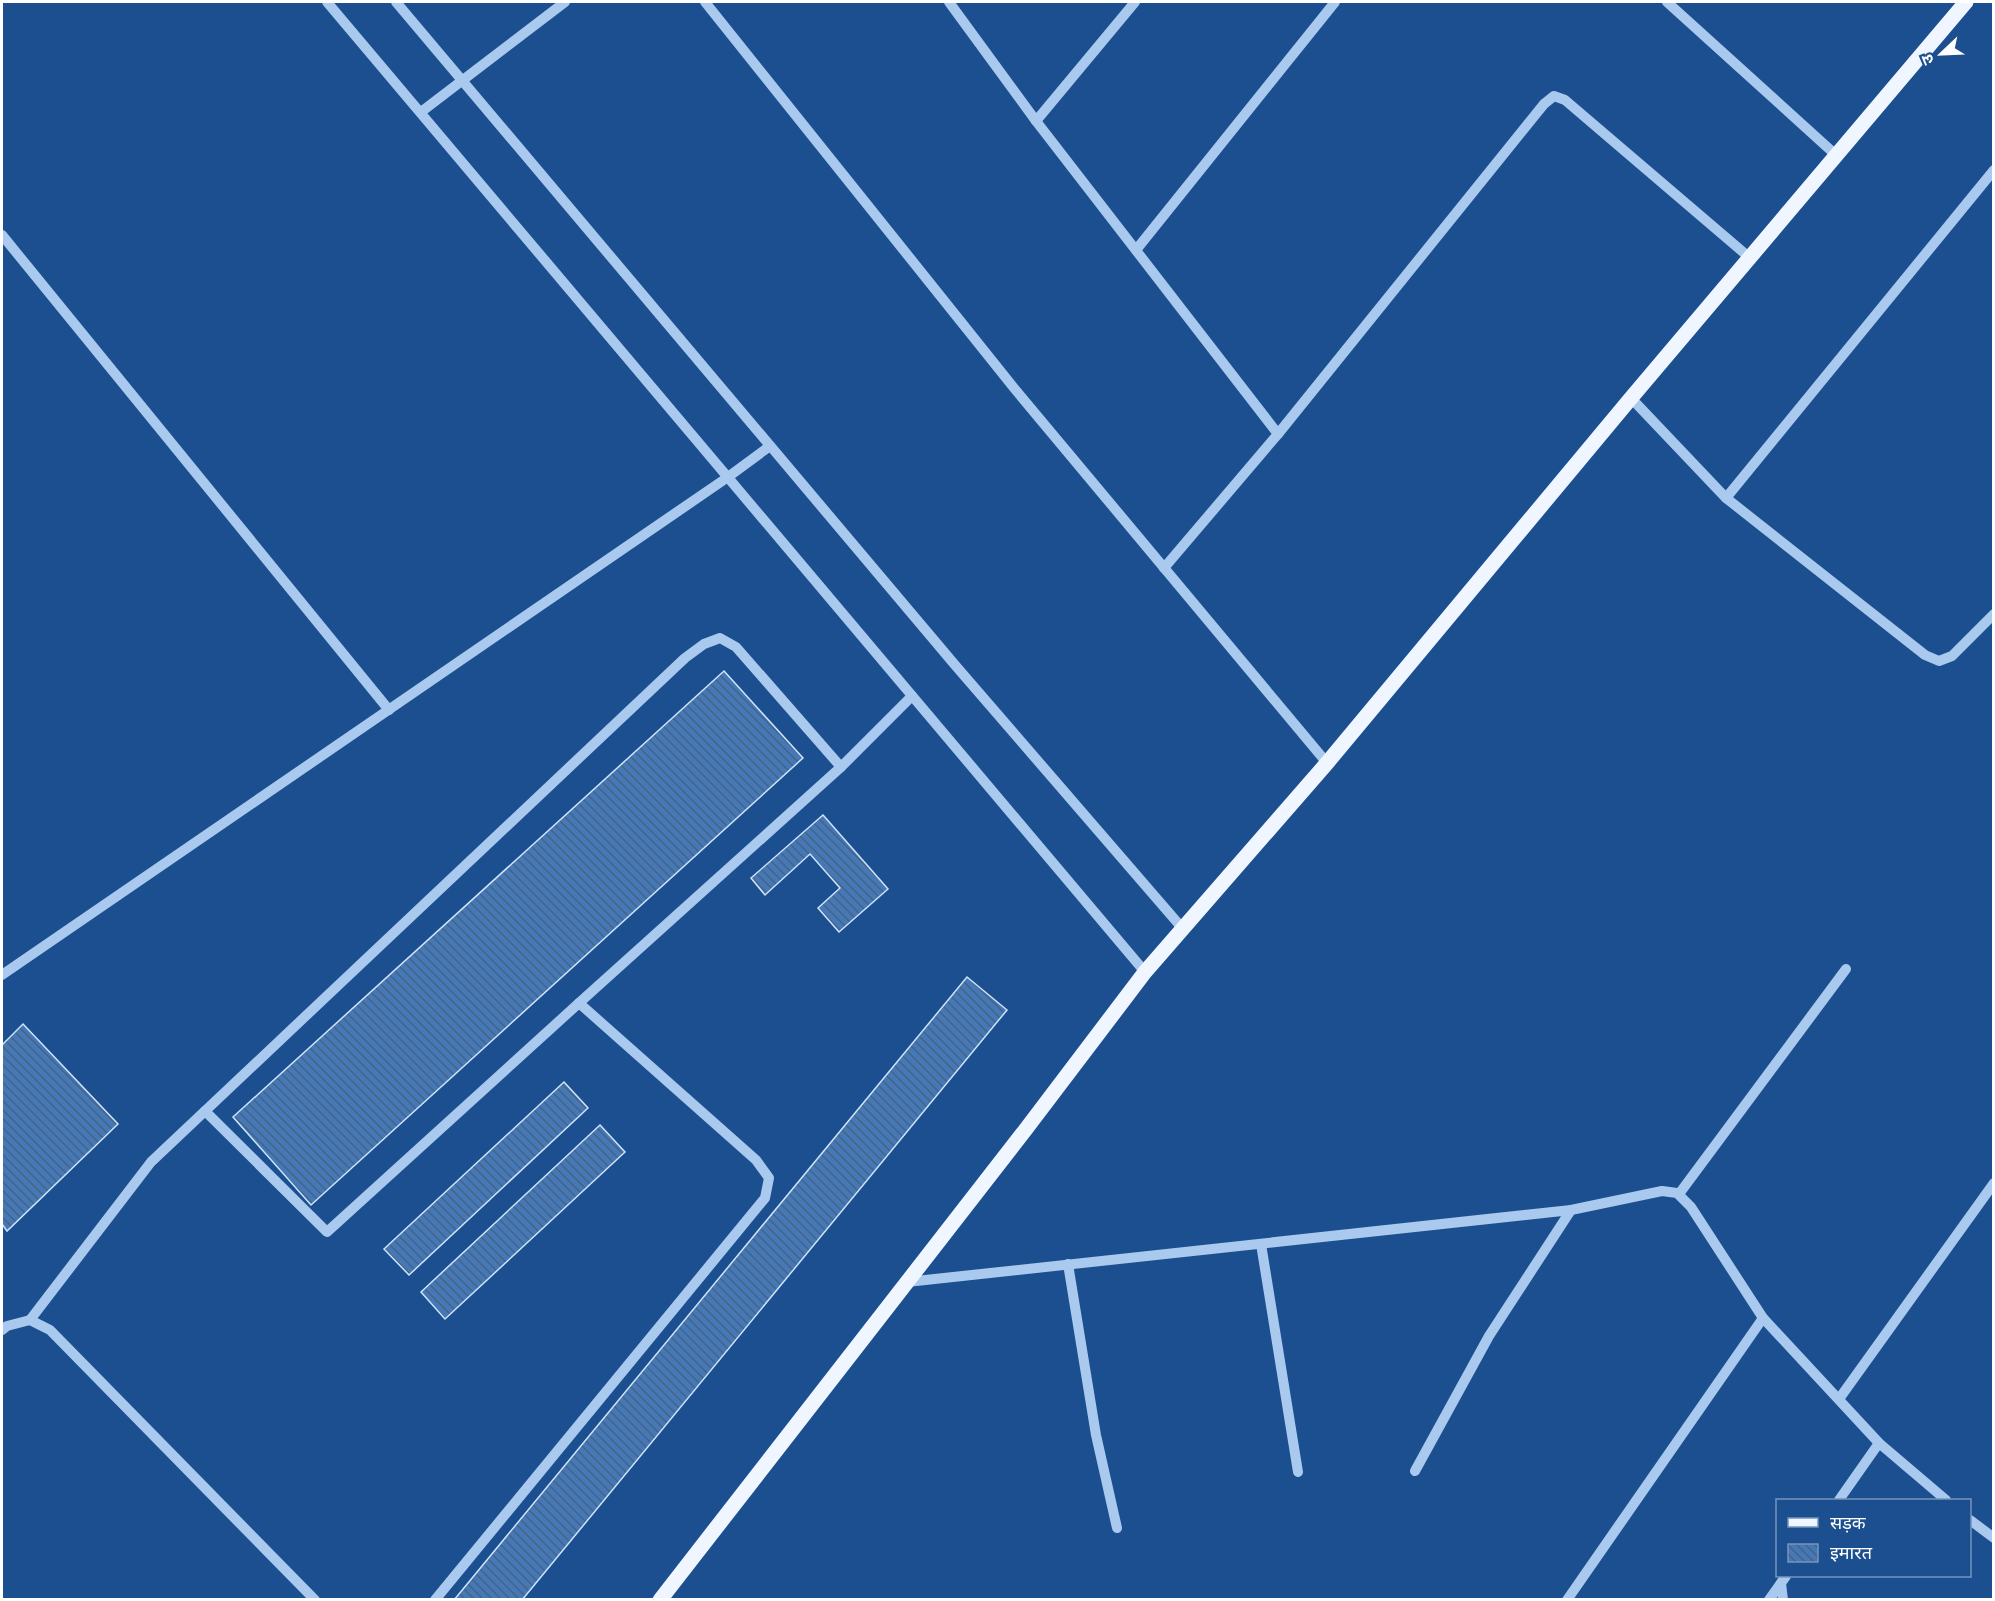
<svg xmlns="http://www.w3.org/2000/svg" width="1995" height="1601" font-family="Manrope,'Noto Sans Devanagari',sans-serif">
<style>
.building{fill:url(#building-back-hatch);stroke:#cfe3fa;stroke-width:1.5}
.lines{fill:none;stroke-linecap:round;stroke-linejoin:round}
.minor{stroke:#a9c9ee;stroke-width:10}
.major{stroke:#f0f6ff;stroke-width:15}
</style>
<defs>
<pattern id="building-back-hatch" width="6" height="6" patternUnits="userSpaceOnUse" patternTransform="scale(1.5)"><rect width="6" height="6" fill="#4478b7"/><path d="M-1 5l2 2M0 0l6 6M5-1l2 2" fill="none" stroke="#486282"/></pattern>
</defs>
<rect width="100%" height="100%" fill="#1b4f8f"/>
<g class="building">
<polygon points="724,671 803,758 311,1205 233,1117"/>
<polygon points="823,815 888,889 839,932 818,908 840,888 810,854 765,895 751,878"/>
<polygon points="967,977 1007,1010 522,1600 454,1600"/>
<polygon points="23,1024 118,1124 7,1231 2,1224 2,1045"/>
<polygon points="564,1082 588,1108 409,1275 384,1249"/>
<polygon points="600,1125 625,1152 445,1319 421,1292"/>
</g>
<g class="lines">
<g class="minor">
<polyline points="327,2 1145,972"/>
<polyline points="396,2 955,665 1183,929"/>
<polyline points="705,2 1014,388 1327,763"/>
<polyline points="949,2 1036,121 1278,434"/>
<polyline points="1667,2 1837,156"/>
<polyline points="421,112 565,2"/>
<polyline points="1036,121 1135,2"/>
<polyline points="2,235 389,710"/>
<polyline points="1136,250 1335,2"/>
<polyline points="1631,398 1726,498 1925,655 1939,661 1952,656 1994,614"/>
<polyline points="1726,498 1994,170"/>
<polyline points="1164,568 1278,434 1544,104 1554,96 1565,100 1750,258"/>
<polyline points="2,975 728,477 770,446"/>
<polyline points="205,1111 327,1232 579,1003"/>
<polyline points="1679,1194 1846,969"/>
<polyline points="1261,1244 1298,1472"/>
<polyline points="1068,1264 1096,1435 1117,1528"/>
<polyline points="907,1282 1571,1210 1662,1191 1677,1193 1691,1207 1763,1318 1879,1443 1946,1500"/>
<polyline points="30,1320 151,1162 685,658 704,644 720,638 736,647 841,767"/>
<polyline points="2,1330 7,1326 30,1320 50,1330 315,1600"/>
<polyline points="1839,1399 1994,1183"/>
<polyline points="1415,1471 1489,1336 1571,1210"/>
<polyline points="1839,1500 1879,1443"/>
<polyline points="1970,1520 1994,1538"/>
<polyline points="1781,1583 1783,1600"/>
<polyline points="435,1600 765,1198 769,1178 756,1160 579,1003 841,767 912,696"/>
<polyline points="1567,1600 1763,1318"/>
<polyline points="1769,1600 1786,1576"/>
</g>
<polyline class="major" points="660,1600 1026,1129 1145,972 1327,763 1631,398 1966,2"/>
</g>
<rect width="1995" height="1601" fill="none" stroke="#ffffff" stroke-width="6"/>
<rect x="1776" y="1499" width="195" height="78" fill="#1b4f8f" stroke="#7695bc" stroke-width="1.5"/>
<rect x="1788" y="1518" width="30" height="9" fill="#f0f6ff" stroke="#7695bc" stroke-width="1.5"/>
<text x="1830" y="1529" font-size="18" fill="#ffffff">सड़क</text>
<rect x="1788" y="1544" width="30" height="18" fill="url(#building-back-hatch)" stroke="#7695bc" stroke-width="1.5"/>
<text x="1830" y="1559" font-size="18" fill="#ffffff">इमारत</text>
<g transform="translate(1941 54) rotate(247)" stroke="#1b4f8f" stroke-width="4.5" paint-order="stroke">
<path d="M0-4.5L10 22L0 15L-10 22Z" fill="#ffffff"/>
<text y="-9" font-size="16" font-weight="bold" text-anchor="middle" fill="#ffffff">उ</text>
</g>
</svg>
